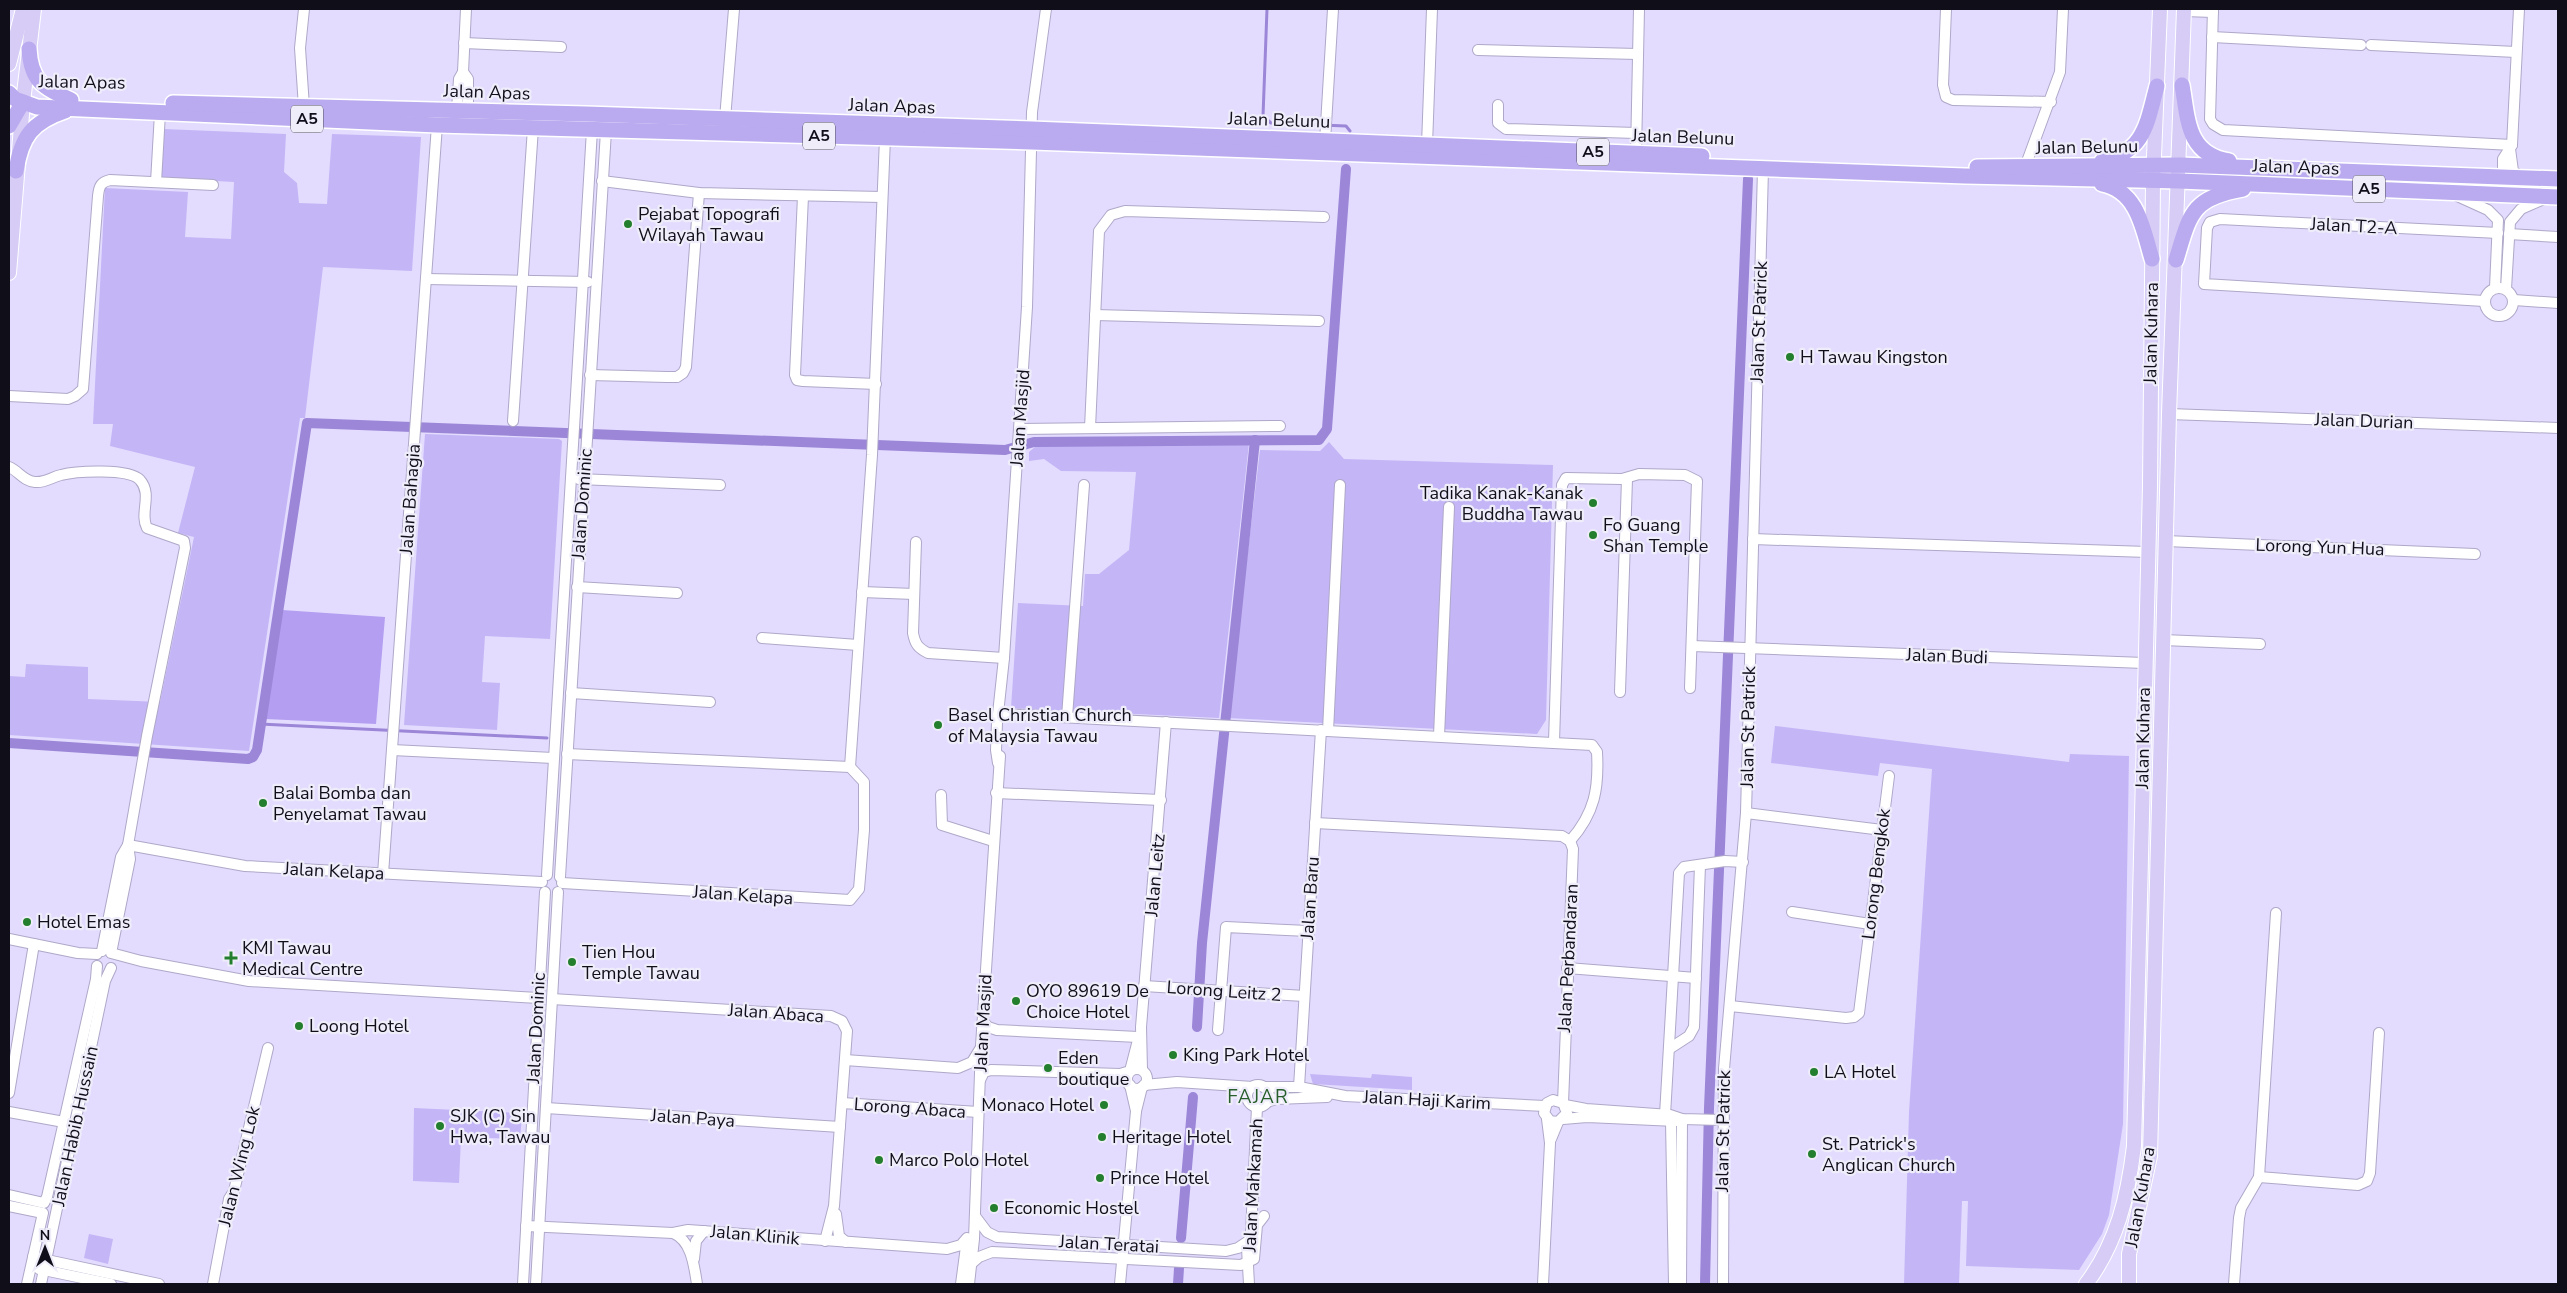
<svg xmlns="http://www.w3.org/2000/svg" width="2567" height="1293" font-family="'Nunito Sans',sans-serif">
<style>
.green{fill:#c4b5f6}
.forest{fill:#b39ef1}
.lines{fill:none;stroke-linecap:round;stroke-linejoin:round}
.stream{stroke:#9b86d7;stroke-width:3}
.canal{stroke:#9b86d7;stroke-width:10}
.minor-casing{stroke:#afa8c8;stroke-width:12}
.major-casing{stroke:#fff;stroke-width:16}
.highway-casing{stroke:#fff;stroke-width:18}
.minor{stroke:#fff;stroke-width:10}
.major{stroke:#d6ccf5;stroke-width:14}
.highway{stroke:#baaaef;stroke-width:15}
.poi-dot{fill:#237e2e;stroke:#efedfa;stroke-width:2}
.labels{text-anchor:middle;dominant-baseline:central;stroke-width:4.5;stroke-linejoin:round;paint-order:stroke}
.shield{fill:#efedfa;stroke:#53515c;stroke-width:1}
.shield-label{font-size:16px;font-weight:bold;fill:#100e19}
.street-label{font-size:18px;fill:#100e19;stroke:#efedfa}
.poi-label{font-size:18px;fill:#100e19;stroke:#efedfa;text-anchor:start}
.neighbourhood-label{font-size:19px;letter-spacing:1px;fill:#275e2b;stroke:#efedfa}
</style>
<rect width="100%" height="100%" fill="#e3dcfe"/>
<g class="green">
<polygon points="163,129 286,134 284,172 297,183 299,203 327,204 332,134 421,137 412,271 323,267 305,418 300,418 249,751 9,735 9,676 25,677 26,664 88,667 88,699 160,702 194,537 178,533 195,467 110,446 113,424 93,424 105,188 188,192 185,237 231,239 234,182 161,178"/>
<polygon points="425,434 559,439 562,441 550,639 485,636 482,682 500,683 497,730 404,725"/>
<polygon points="1329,442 1344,459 1553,465 1546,720 1537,734 1228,718 1260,450 1320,451"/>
<polygon points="1249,443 1219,718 1011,708 1018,603 1083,606 1085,574 1099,574 1129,550 1136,472 1061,471 1044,459 1029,461 1029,452 1036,446"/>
<polygon points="1775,726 2069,762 2070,754 2129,756 2123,1124 2109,1215 2102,1234 2079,1270 1966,1266 1968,1201 1962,1201 1959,1284 1904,1284 1909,1112 1932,769 1880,763 1878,776 1771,763"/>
<polygon points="1310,1074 1371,1078 1372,1074 1412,1077 1412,1090 1313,1084"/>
<polygon points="414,1108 519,1113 522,1116 520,1139 461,1137 459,1183 413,1181"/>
<polygon points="89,1234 113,1239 108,1264 84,1258"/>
</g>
<polygon class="forest" points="282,610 385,617 376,724 265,719"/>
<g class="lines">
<g class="stream">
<polyline points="1267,9 1263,116 1271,123 1346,126 1350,131"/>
<polyline points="260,724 547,738"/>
</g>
<g class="canal">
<polyline points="9,743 248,759 253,757 257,750 307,423 1005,450 1034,442 1319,440 1327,429 1346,169"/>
<polyline points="1197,1027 1202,943 1255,440"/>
<polyline points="1181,1238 1193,1097"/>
<polyline points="1178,1284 1179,1268"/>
<polyline points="1705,1284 1709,1108 1748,179"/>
</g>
<g class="minor-casing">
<g id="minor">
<polyline points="304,9 300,48 304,107"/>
<polyline points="1946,9 1943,85 1946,97 1953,100 2051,102"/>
<polyline points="2213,9 2210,119 2213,124 2223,130 2512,145"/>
<polyline points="2184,11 2213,12"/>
<polyline points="2212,37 2361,45"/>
<polyline points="464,43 561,47"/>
<polyline points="2371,45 2516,52"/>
<polyline points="1478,50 1638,54"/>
<polyline points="463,72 468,79 468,110"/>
<polyline points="1498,105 1498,123 1506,129 1636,133"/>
<polyline points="457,110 459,79 463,72 466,9"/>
<polyline points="725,119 734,9"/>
<polyline points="1325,141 1333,9"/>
<polyline points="1427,145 1432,9"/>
<polyline points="2510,149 2513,171 2522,178"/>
<polyline points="1636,153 1639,9"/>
<polyline points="2025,167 2060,72 2063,9"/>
<polyline points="2503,177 2503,159 2512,145 2519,9"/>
<polyline points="602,181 699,193 882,197"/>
<polyline points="156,182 160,113"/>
<polyline points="2455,195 2488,210 2498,220 2495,288"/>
<polyline points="803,196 795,375 797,380 803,381 876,384"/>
<polyline points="2509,234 2558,237"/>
<polyline points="426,279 588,282"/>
<circle cx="2499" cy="302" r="14"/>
<polyline points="2506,289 2510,222 2521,209 2546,198"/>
<polyline points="2514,300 2558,303"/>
<polyline points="2484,301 2204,284 2207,228 2210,222 2220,219 2498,233"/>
<polyline points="1095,315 1319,321"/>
<polyline points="590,375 667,377 677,377 683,373 686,367 699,193"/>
<path d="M9 396 68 399 75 396 83 389 98 196C99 186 101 182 110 180L213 185"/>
<polyline points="2169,414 2558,428"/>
<polyline points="513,421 533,128"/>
<polyline points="1090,428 1099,231 1111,215 1125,211 1324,217"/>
<polyline points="1020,429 1280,426"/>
<path d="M9 467C19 471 23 481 35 482 45 483 52 477 61 475 76 471 129 468 140 480 153 495 139 513 147 528L184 541 185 548 147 736 128 845 130 859 111 953 141 961 249 981 538 998"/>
<polyline points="579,479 720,485"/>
<polyline points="1753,539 2148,552"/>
<polyline points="2166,541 2475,554"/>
<path d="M916 542 913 633C915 644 918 648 928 653L1004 658"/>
<polyline points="577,587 677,593"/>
<polyline points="862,592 914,594"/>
<polyline points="762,638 858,645"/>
<polyline points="2163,640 2260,644"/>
<polyline points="1692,646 2144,663"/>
<polyline points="1620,692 1627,479"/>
<polyline points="571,693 710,702"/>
<path d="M1004 714 1592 745 1597 752C1599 788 1595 813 1570 841"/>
<polyline points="1067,717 1084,485"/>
<polyline points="1328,731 1340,485"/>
<polyline points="1439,736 1449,507"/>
<polyline points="1554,742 1562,485 1566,478 1622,479 1639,474 1685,475 1697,481 1690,688"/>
<polyline points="392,750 553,758"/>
<polyline points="998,763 996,750 997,723 1004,658 1027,307 1032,112 1046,9"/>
<polyline points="850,767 872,455 885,138"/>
<polyline points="996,793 1161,800"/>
<polyline points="941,795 942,825 993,841"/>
<polyline points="1746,813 1882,830"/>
<polyline points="1315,823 1562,836 1570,841"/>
<polyline points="128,845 245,866 542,882"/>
<polyline points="383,874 437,125"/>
<polyline points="547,875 592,130"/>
<polyline points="560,877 606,131"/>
<polyline points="562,883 850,900 859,889 864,830 864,782 850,767 567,754"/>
<polyline points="1792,912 1870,924"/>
<polyline points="9,939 78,953 97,954"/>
<polyline points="102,951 121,857 128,845"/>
<polyline points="1567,968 1696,978"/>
<polyline points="1144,986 1304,996"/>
<polyline points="552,999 831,1016 842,1021 847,1031 834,1206 825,1241"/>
<polyline points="1730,1006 1846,1018 1854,1017 1859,1013 1889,776"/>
<polyline points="983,1021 988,1027 997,1030 1138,1037"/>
<polyline points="1218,1030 1226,927 1308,931"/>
<polyline points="1669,1049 1689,1036 1694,1027 1700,865"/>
<polyline points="845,1060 958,1068 972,1062 980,1049"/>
<circle cx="1137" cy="1079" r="10"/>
<polyline points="1142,1070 1141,1027 1166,722"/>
<polyline points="980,1080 984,1072 991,1070 1120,1074 1130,1071 1138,1040"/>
<polyline points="1130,1085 1136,1111"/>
<polyline points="1144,1085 1177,1082 1253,1087"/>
<circle cx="1258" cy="1096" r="11"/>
<polyline points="1263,1087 1299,1087 1345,1096 1545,1106"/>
<polyline points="1299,1087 1321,730"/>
<polyline points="9,1093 34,944"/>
<polyline points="1267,1102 1276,1099 1327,1097"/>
<polyline points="842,1103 978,1112"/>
<polyline points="1563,1103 1573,849 1570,841"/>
<polyline points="1565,1105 1586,1109 1670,1115 1682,1119 1722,1120"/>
<polyline points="546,1108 840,1127"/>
<polyline points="9,1112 64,1122"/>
<polyline points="1665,1115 1679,873 1684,867 1725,861 1743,862"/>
<polyline points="1563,1119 1587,1117 1676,1121"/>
<polyline points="1671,1122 1674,1284"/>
<polyline points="1551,1139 1558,1122 1567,1113 1563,1103 1553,1100 1547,1103 1544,1113 1550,1121 1558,1122"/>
<polyline points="2259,1177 2358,1185 2367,1181 2370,1173 2379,1033"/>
<polyline points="9,1195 44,1203 47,1197 96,979 97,966"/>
<polyline points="9,1206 43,1213 27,1284"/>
<polyline points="836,1214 839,1236 846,1242"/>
<polyline points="975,1216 987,1232 997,1237 1226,1251 1238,1248 1250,1240"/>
<polyline points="526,1226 673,1233 688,1230 947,1249 961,1245 967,1238"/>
<path d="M673 1233C692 1241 694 1266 697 1284"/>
<polyline points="33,1257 159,1284"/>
<polyline points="694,1259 696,1241 704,1231"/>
<polyline points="971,1264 979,1257 992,1252 1241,1265 1254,1259 1257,1225 1264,1216"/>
<polyline points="39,1269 111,1284"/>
<polyline points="41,1284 105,981 111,968"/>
<polyline points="213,1284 229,1199 234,1191 268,1048"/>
<polyline points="523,1284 545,892"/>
<polyline points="536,1284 558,892"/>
<polyline points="961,1284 967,1239"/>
<polyline points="969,1284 974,1239 981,1046 1000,756"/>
<polyline points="1120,1284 1136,1111 1142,1087"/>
<polyline points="1249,1284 1247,1248 1251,1233 1257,1107"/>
<polyline points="1543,1284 1550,1143 1547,1119"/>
<polyline points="1681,1284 1682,1119"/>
<polyline points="1723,1284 1724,1069 1746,813 1763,169"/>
<polyline points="2234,1284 2239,1218 2241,1208 2259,1177 2276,913"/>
</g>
</g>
<g class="major-casing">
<g id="major">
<polyline points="9,64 23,9"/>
<polyline points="9,273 23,102 34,9"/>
<path d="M2086 1284C2117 1243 2128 1196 2134 1146L2150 486 2153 181 2160 9"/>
<polyline points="2129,1284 2129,1254 2150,1156 2169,414 2184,9"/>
</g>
</g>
<g class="highway-casing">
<g id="highway">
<path d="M29 49C31 82 43 87 71 100"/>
<path d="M2182 85C2188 120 2187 154 2229 161"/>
<polyline points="9,93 15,99 37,107 437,125 1032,142 1965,176 2179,181 2558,197"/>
<polyline points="173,103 586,114 1032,129 1702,156"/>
<polyline points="9,126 23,102"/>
<path d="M2102 161C2145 152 2147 123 2157 86"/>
<polyline points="1977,167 2180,165 2558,179"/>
<path d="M16 171C21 137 32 122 65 111"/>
<path d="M2102 184C2138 191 2143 229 2152 259"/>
<path d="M2176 260C2190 214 2191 198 2243 189"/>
</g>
</g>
<use href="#minor" class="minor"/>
<use href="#major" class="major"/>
<use href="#highway" class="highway"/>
</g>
<g class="poi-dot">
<circle cx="628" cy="224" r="5"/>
<circle cx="1790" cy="357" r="5"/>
<circle cx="1593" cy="503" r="5"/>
<circle cx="1593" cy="535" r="5"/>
<circle cx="938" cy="725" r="5"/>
<circle cx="263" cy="803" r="5"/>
<circle cx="27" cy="922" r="5"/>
<path d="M228.5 950.5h5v5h5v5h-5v5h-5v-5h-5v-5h5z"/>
<circle cx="572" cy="962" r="5"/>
<circle cx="1016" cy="1001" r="5"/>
<circle cx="299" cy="1026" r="5"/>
<circle cx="1173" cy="1055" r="5"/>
<circle cx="1048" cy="1068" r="5"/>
<circle cx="1814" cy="1072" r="5"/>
<circle cx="1104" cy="1105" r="5"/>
<circle cx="440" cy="1126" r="5"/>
<circle cx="1102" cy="1137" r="5"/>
<circle cx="1812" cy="1154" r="5"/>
<circle cx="879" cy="1160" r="5"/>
<circle cx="1100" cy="1178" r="5"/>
<circle cx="994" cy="1208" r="5"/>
</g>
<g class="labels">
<g class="shield">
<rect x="291" y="105.5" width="32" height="27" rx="4"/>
<rect x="803" y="122.5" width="32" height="27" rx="4"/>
<rect x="1577" y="138.5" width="32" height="27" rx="4"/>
<rect x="2353" y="175.5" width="32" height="27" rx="4"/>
</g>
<g class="shield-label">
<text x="307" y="119">A5</text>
<text x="819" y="136">A5</text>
<text x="1593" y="152">A5</text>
<text x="2369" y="189">A5</text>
</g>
<g class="street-label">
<text transform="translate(82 82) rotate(1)">Jalan Apas</text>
<text transform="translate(487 92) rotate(2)">Jalan Apas</text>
<text transform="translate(892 106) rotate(2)">Jalan Apas</text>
<text transform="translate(1279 120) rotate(2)">Jalan Belunu</text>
<text transform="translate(1683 137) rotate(2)">Jalan Belunu</text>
<text transform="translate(2087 147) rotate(-1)">Jalan Belunu</text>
<text transform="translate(2296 167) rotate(2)">Jalan Apas</text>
<text transform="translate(2354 226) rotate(3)">Jalan T2-A</text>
<text transform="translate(1759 322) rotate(-88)">Jalan St Patrick</text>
<text transform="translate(2151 333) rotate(-89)">Jalan Kuhara</text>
<text transform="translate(1020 418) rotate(-86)">Jalan Masjid</text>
<text transform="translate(2364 421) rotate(2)">Jalan Durian</text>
<text transform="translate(410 499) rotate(-86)">Jalan Bahagia</text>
<text transform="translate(582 504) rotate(-86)">Jalan Dominic</text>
<text transform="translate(2320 547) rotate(2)">Lorong Yun Hua</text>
<text transform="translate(1947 656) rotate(2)">Jalan Budi</text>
<text transform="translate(1748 727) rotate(-89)">Jalan St Patrick</text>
<text transform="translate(2143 738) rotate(-89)">Jalan Kuhara</text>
<text transform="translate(334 871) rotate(3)">Jalan Kelapa</text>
<text transform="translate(1876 874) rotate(-83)">Lorong Bengkok</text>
<text transform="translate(1155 875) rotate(-85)">Jalan Leitz</text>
<text transform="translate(743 895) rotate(4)">Jalan Kelapa</text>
<text transform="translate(1310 898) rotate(-86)">Jalan Baru</text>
<text transform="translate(1568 958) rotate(-87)">Jalan Perbandaran</text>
<text transform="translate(1224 991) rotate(4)">Lorong Leitz 2</text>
<text transform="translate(776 1013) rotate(4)">Jalan Abaca</text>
<text transform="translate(983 1023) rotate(-87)">Jalan Masjid</text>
<text transform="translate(536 1028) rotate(-87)">Jalan Dominic</text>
<text transform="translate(1427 1100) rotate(3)">Jalan Haji Karim</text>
<text transform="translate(910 1108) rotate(4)">Lorong Abaca</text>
<text transform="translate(693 1118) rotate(4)">Jalan Paya</text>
<text transform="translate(75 1126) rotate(-78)">Jalan Habib Hussain</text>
<text transform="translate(1723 1131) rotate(-89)">Jalan St Patrick</text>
<text transform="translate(239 1166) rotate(-76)">Jalan Wing Lok</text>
<text transform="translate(1253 1185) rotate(-87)">Jalan Mahkamah</text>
<text transform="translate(2140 1197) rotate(-80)">Jalan Kuhara</text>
<text transform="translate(755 1235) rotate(5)">Jalan Klinik</text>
<text transform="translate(1109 1244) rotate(3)">Jalan Teratai</text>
</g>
<g class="poi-label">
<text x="638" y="214">Pejabat Topografi<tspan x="638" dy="21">Wilayah Tawau</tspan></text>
<text x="1800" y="357">H Tawau Kingston</text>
<text x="1583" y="493" text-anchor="end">Tadika Kanak-Kanak<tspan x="1583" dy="21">Buddha Tawau</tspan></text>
<text x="1603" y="525">Fo Guang<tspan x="1603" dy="21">Shan Temple</tspan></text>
<text x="948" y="715">Basel Christian Church<tspan x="948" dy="21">of Malaysia Tawau</tspan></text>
<text x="273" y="793">Balai Bomba dan<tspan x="273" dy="21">Penyelamat Tawau</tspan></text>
<text x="37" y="922">Hotel Emas</text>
<text x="242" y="948">KMI Tawau<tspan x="242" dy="21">Medical Centre</tspan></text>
<text x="582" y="952">Tien Hou<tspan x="582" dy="21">Temple Tawau</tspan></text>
<text x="1026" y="991">OYO 89619 De<tspan x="1026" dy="21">Choice Hotel</tspan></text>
<text x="309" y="1026">Loong Hotel</text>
<text x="1183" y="1055">King Park Hotel</text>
<text x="1058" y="1058">Eden<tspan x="1058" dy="21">boutique</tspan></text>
<text x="1824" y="1072">LA Hotel</text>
<text x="1094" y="1105" text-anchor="end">Monaco Hotel</text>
<text x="450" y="1116">SJK (C) Sin<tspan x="450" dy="21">Hwa, Tawau</tspan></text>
<text x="1112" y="1137">Heritage Hotel</text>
<text x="1822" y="1144">St. Patrick's<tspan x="1822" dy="21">Anglican Church</tspan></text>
<text x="889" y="1160">Marco Polo Hotel</text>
<text x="1110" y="1178">Prince Hotel</text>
<text x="1004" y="1208">Economic Hostel</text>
</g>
<g class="neighbourhood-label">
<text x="1258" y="1097">FAJAR</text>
</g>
</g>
<rect width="2567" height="1293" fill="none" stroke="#100e19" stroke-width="20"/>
<g transform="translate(45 1248)" stroke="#efedfa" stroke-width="4" paint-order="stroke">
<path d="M0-4L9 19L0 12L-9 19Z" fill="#100e19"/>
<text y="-8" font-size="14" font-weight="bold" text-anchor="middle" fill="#100e19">N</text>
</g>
</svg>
